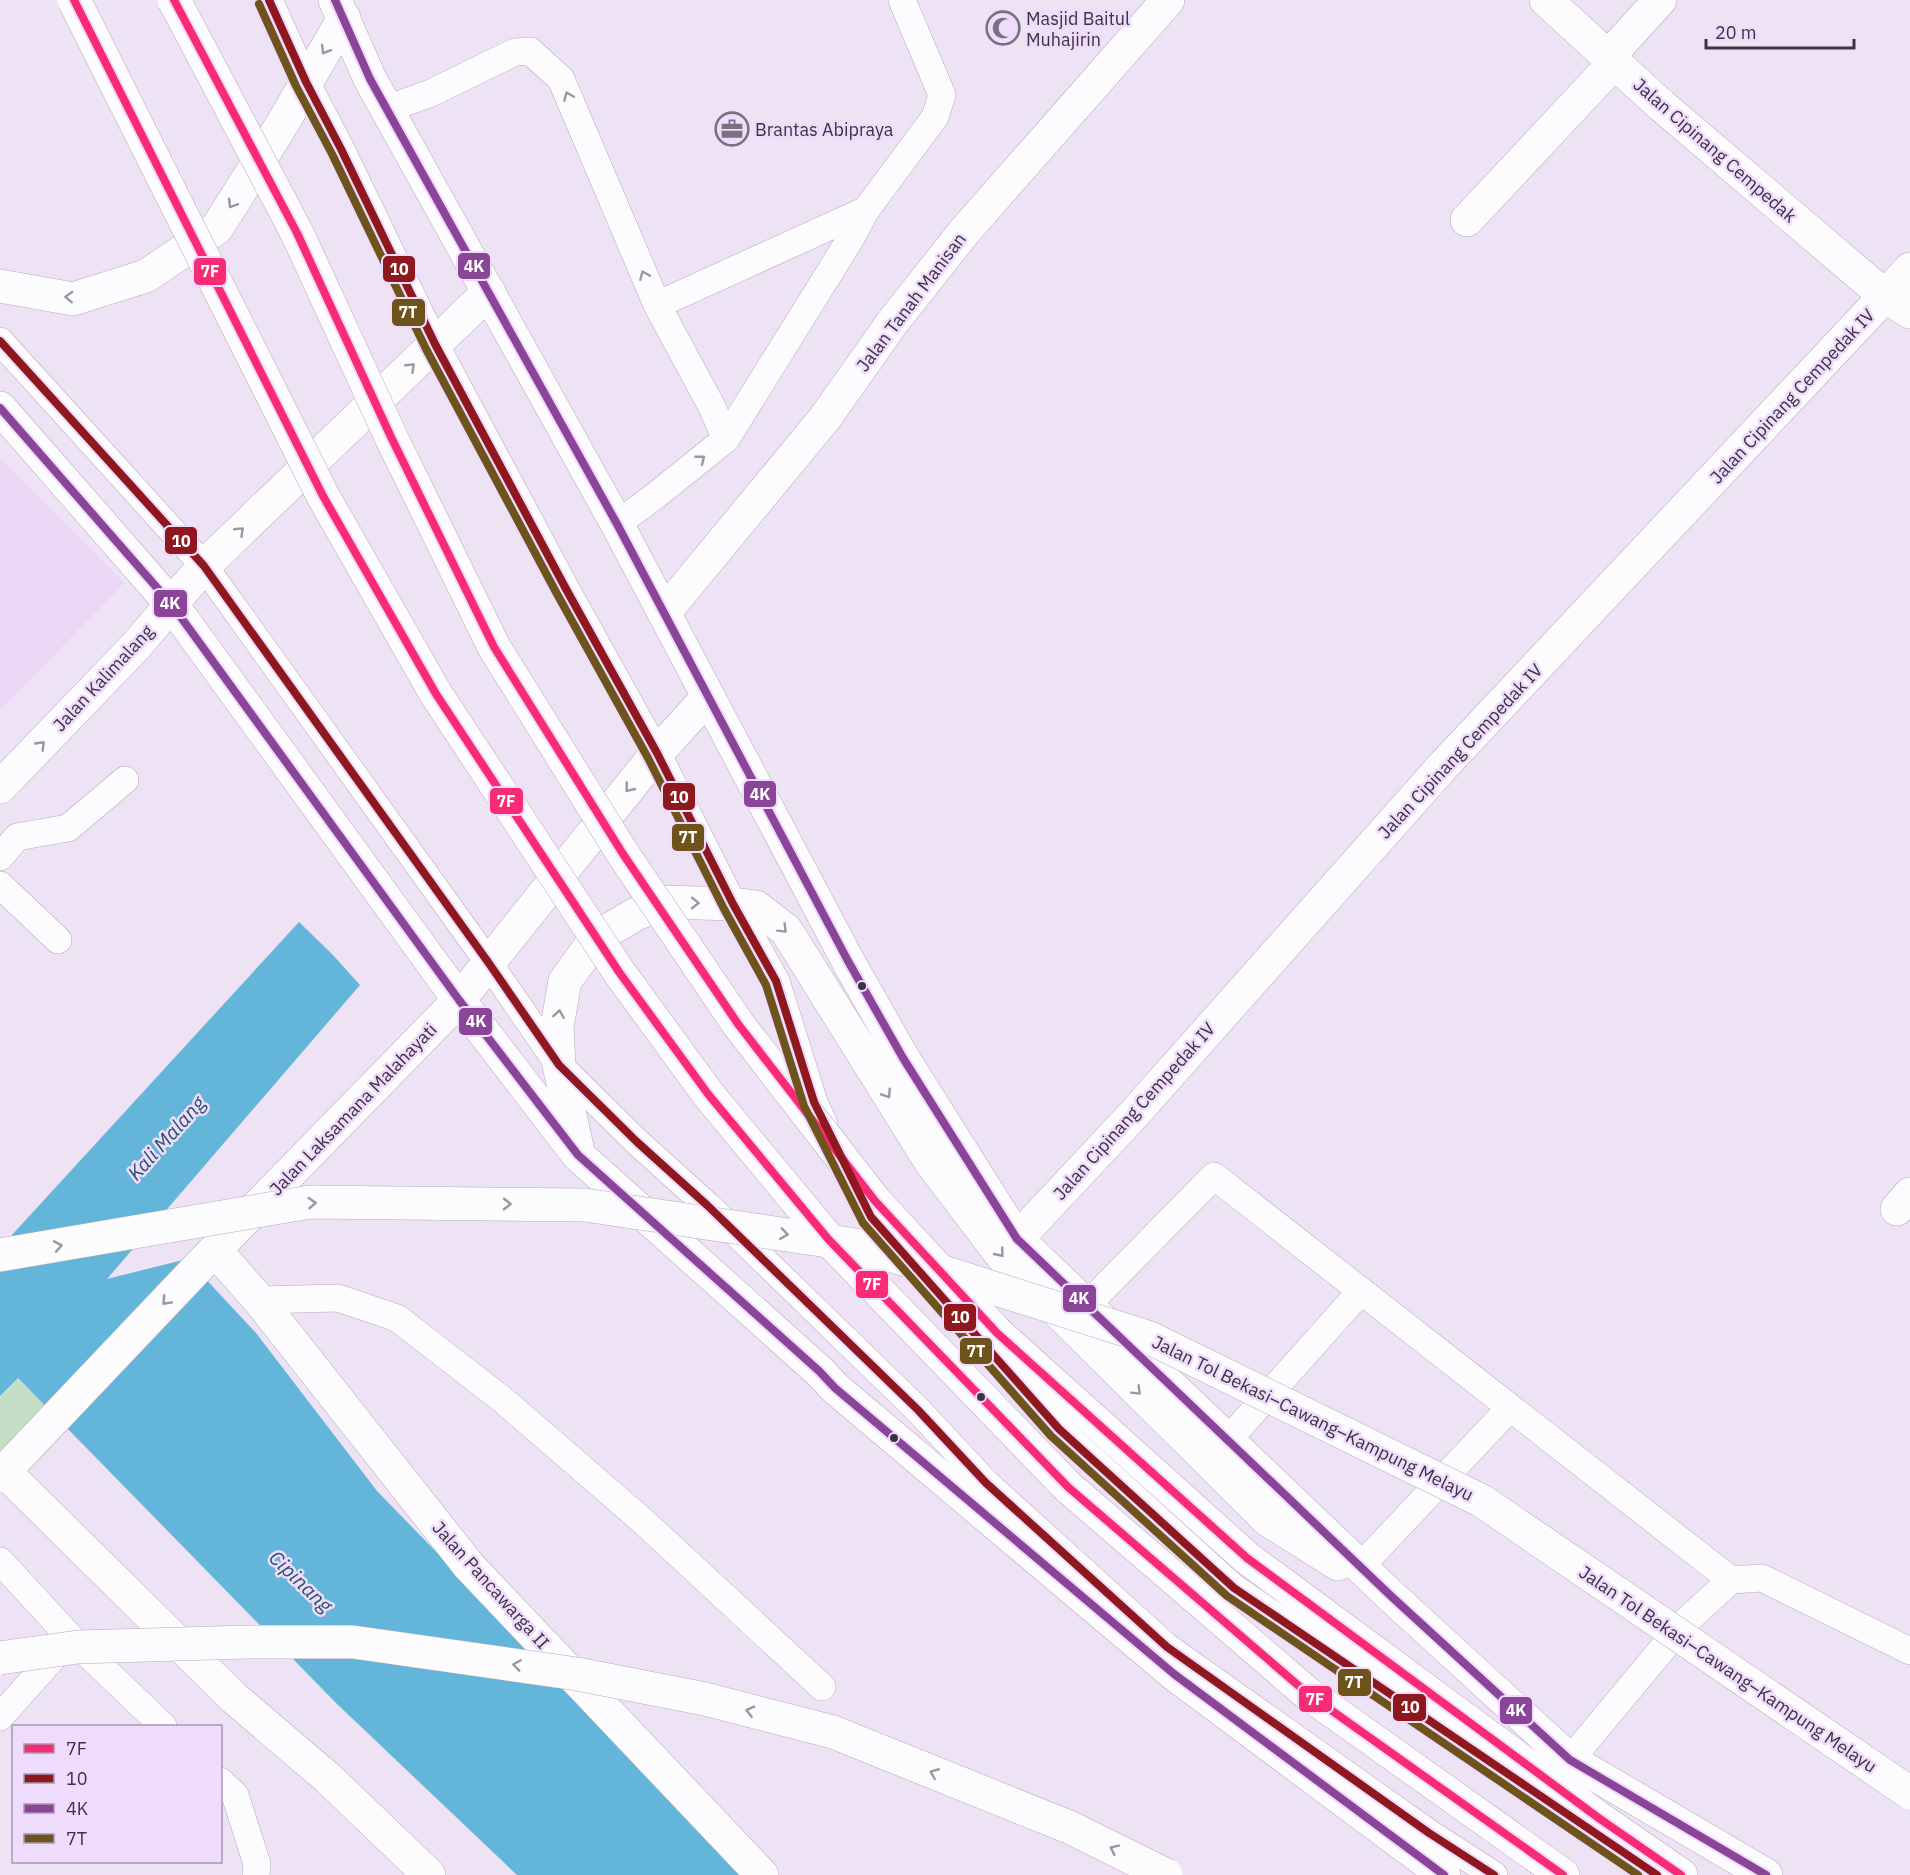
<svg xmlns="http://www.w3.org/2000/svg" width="1910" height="1875" font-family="'IBM Plex Sans',sans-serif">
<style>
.built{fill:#ead7f5}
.green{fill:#c5dfc7}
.water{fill:#63b5da}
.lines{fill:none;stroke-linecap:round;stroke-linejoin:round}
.service-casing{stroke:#b4acb9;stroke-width:28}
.minor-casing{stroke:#b4acb9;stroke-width:34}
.tertiary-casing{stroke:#b4acb9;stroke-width:34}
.primary-casing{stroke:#b4acb9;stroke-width:34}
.trunk-casing{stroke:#b4acb9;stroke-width:34}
.motorway-casing{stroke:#b4acb9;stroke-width:34}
.service{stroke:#fcfbfd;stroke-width:27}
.minor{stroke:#fcfbfd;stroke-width:33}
.tertiary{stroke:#fcfbfd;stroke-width:33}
.primary{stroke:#fcfbfd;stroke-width:33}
.trunk{stroke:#fcfbfd;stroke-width:33}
.motorway{stroke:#fcfbfd;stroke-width:33}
.motorway-bridge-casing{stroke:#b4acb9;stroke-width:34;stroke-linecap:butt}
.motorway-bridge{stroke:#fcfbfd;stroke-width:33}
.bus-1-casing{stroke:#efdbfc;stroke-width:12}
.bus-2-casing{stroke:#efdbfc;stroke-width:12}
.bus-3-casing{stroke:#efdbfc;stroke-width:12}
.bus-4-casing{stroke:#efdbfc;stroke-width:12}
.bus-1{stroke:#fa2b75;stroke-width:8}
.bus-2{stroke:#8e181e;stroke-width:8}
.bus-3{stroke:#8a4598;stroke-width:8}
.bus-4{stroke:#6e531c;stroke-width:8}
.oneway{stroke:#9c979e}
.bus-dot{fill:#3c3340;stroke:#efdbfc;stroke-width:2}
.labels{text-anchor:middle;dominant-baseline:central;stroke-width:5;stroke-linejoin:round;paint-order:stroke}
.poi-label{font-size:18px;fill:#3c3340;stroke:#efdbfc;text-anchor:start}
.street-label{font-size:18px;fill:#3c3340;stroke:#efdbfc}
.water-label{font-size:20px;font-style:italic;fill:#255468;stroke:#efdbfc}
.line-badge{stroke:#efdbfc;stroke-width:2}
.badge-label{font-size:16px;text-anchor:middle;font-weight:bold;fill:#fff}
</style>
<rect width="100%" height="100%" fill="#eee3f4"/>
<polygon class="built" points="0,458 124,583 0,711"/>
<polygon class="green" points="17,1378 57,1417 0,1477 0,1396"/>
<polygon class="water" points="299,922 333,955 360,985 107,1279 187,1259 256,1333 377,1491 485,1602 739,1875 517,1875 336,1703 18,1378 0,1396 0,1248"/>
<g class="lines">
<g class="service-casing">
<g id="service">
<polyline points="269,0 306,82 341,149 435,344 566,589 657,753 733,904 776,981 814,1102 824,1124"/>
<polyline points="387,109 431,93 515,52 530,51 561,79 657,305 712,407 726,439 655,496 617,524"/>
<polyline points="657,305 866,210"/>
<polyline points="0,341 204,566 488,962 559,1065 637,1142 708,1206 918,1410 986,1483 1167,1647 1429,1833 1494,1875"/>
<polyline points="726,439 851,238 866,210 935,117 942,95 902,0"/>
<polyline points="0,857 17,837 68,828 125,780"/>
<polyline points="0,885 58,940"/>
<polyline points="943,1298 1059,1429 1234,1588 1574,1819"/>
<polyline points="259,1300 338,1298 397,1318 503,1400 644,1522 822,1687"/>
<polyline points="1087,1305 1214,1176 1731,1580"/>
<polyline points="1228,1440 1361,1291"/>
<polyline points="0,1561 71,1638 163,1726"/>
<polyline points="1360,1567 1510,1408"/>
<polyline points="0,1717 68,1641"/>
<polyline points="1570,1760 1684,1623 1731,1580 1762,1578 1910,1651"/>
<polyline points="220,1781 235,1795 257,1864 256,1875"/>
</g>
</g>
<g class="minor-casing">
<g id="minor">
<polyline points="1546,0 1661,105 1885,296 1910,269"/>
<polyline points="1608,57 1660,0"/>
<polyline points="1467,220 1615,62"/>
<polyline points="1897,1209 1910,1194"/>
<polyline points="215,1250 259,1300 469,1566 762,1875"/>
<polyline points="4,1471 233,1697 329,1779 429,1875"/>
</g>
</g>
<g class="tertiary-casing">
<g id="tertiary">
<polyline points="664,613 825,418 892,323 964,232 1168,0"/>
<polyline points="1017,1239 1134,1114 1443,766 1885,296 1910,312"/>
</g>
</g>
<g class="primary-casing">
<g id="primary">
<polyline points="0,787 135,647 204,566 489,292"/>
<polyline points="0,1476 206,1259 459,1000 657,753 708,697"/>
</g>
</g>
<g class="trunk-casing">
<g id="trunk">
<polyline points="335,0 370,79 617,524 848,961 903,1058 1017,1239 1392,1597 1570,1760 1766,1875"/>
<polyline points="0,286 73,299 146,276 217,228 281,126 344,18"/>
<polyline points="0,408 172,605 459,1000 578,1155 819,1371 835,1388 1174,1674 1444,1875"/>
<polyline points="577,1147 559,1065 557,1027 565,981 597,937 636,914 665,902 733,904 756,907 786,930 930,1161 1002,1256 1268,1520 1338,1564"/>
</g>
</g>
<g class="motorway-casing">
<g id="motorway">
<polyline points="997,1333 1247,1558 1600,1819 1681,1875"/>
<polyline points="1068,1487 1307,1693 1563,1875"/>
</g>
</g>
<use href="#service" class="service"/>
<use href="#minor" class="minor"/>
<use href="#tertiary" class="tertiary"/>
<use href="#primary" class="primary"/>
<use href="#trunk" class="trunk"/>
<use href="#motorway" class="motorway"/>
<g class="motorway-bridge-casing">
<g id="motorway-bridge">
<polyline points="74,0 323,496 436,694 619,972 708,1094 829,1240 1068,1487"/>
<polyline points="174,0 297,233 391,437 494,647 623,854 738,1024 875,1201 997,1333"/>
<polyline points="0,1255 310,1202 585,1205 862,1246 1150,1338 1482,1501 1910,1793"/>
<polyline points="0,1658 78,1647 248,1642 353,1642 577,1674 705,1699 833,1732 1069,1827 1166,1875"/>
</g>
</g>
<use href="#motorway-bridge" class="motorway-bridge"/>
<g class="bus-1-casing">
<g id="bus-1">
<polyline points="74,0 323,496 436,694 619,972 708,1094 829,1240 1068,1487 1307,1693 1563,1875"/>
<polyline points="174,0 297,233 391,437 494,647 623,854 738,1024 875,1201 997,1333 1247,1558 1600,1819 1681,1875"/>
</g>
</g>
<g class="bus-2-casing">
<g id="bus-2">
<polyline points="269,0 306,82 341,149 435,344 566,589 657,753 733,904 776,981 814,1102 871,1217 1059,1429 1234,1588 1657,1875"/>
<polyline points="0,341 204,566 488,962 559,1065 637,1142 708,1206 918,1410 986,1483 1167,1647 1429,1833 1494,1875"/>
</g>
</g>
<g class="bus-3-casing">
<g id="bus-3">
<polyline points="335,0 370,79 617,524 848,961 903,1058 1017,1239 1392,1597 1570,1760 1766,1875"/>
<polyline points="0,408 172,605 459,1000 578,1155 819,1371 835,1388 1174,1674 1444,1875"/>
</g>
</g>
<g class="bus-4-casing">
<polyline id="bus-4" points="259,4 296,86 332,154 426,349 557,594 648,758 724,909 766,985 804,1106 863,1223 1051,1436 1227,1596 1638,1875"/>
</g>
<use href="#bus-1" class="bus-1"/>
<use href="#bus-2" class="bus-2"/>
<use href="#bus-3" class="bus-3"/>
<use href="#bus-4" class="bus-4"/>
</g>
<defs><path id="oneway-chevron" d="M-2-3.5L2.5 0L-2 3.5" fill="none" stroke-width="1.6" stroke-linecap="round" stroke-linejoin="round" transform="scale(1.5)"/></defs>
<g class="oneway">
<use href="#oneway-chevron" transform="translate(325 50) rotate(121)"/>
<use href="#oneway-chevron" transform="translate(568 96) rotate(-113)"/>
<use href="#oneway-chevron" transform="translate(232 204) rotate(122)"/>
<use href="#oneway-chevron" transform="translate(644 275) rotate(-113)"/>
<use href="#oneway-chevron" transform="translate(69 297) rotate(-178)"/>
<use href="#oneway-chevron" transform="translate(411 367) rotate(-44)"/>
<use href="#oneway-chevron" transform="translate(701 459) rotate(-39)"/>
<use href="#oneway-chevron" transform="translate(240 531) rotate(-44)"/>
<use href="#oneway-chevron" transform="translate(41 745) rotate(-46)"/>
<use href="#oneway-chevron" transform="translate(629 788) rotate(129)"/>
<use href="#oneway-chevron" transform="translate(695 903) rotate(1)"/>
<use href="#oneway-chevron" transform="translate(783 929) rotate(45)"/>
<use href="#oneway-chevron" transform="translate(559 1014) rotate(-81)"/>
<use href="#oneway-chevron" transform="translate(887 1094) rotate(57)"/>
<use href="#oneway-chevron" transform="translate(312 1203) rotate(-4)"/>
<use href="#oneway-chevron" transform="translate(507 1204) rotate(1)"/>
<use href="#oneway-chevron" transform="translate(784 1234) rotate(8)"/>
<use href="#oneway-chevron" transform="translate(58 1246) rotate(-10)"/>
<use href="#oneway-chevron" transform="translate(1000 1253) rotate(51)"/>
<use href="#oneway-chevron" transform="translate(166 1301) rotate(133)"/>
<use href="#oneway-chevron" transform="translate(1137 1391) rotate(45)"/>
<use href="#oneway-chevron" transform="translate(517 1665) rotate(-172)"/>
<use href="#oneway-chevron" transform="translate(750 1711) rotate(-166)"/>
<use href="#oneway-chevron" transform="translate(934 1773) rotate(-158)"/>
<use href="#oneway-chevron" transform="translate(1114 1849) rotate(-154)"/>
</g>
<defs>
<g id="mosque-ring" transform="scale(1.725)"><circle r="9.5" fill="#efdbfc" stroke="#7a717f" stroke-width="1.5"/><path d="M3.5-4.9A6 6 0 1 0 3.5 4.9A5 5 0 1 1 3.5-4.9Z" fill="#7a717f"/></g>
<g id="office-ring" transform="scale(1.725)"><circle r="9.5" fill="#efdbfc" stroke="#7a717f" stroke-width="1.5"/><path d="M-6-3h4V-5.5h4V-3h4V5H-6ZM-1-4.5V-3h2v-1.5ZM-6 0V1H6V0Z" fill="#7a717f"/></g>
</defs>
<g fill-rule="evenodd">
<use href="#mosque-ring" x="1003" y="28"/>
<use href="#office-ring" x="732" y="129"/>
</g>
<g class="bus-dot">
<circle cx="862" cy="986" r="5"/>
<circle cx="981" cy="1397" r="5"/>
<circle cx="894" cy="1438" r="5"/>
</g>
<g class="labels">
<g class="poi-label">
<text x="1026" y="18">Masjid Baitul<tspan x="1026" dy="21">Muhajirin</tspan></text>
<text x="755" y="129">Brantas Abipraya</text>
</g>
<g class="street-label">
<text transform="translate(1715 150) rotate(41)">Jalan Cipinang Cempedak</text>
<text transform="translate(911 302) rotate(-53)">Jalan Tanah Manisan</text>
<text transform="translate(1792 396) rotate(-47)">Jalan Cipinang Cempedak IV</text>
<text transform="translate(103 678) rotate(-47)">Jalan Kalimalang</text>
<text transform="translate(1460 751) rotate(-47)">Jalan Cipinang Cempedak IV</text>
<text transform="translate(353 1109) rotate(-46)">Jalan Laksamana Malahayati</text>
<text transform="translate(1134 1111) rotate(-48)">Jalan Cipinang Cempedak IV</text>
<text transform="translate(1313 1418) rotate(26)">Jalan Tol Bekasi–Cawang–Kampung Melayu</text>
<text transform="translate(491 1585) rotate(48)">Jalan Pancawarga II</text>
<text transform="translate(1728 1669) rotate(34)">Jalan Tol Bekasi–Cawang–Kampung Melayu</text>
</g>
<g class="water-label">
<text transform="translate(166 1138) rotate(-48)">Kali Malang</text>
<text transform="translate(301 1581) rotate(44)">Cipinang</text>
</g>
</g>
<g class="line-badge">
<rect x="457" y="252" width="34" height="28" rx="6" fill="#8a4598"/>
<rect x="382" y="255" width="34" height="28" rx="6" fill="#8e181e"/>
<rect x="193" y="257" width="34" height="29" rx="6" fill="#fa2b75"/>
<rect x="391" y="298" width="35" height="29" rx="6" fill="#6e531c"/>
<rect x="164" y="526" width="34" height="29" rx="6" fill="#8e181e"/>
<rect x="153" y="589" width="35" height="29" rx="6" fill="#8a4598"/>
<rect x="743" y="780" width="34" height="28" rx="6" fill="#8a4598"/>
<rect x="662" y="782" width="34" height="29" rx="6" fill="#8e181e"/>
<rect x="489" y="787" width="35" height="28" rx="6" fill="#fa2b75"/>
<rect x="671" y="823" width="34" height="29" rx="6" fill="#6e531c"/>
<rect x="458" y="1007" width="35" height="29" rx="6" fill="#8a4598"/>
<rect x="855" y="1270" width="34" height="29" rx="6" fill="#fa2b75"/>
<rect x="1062" y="1284" width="35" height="29" rx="6" fill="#8a4598"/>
<rect x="943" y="1303" width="34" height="29" rx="6" fill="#8e181e"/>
<rect x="959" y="1337" width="34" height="28" rx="6" fill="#6e531c"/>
<rect x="1337" y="1668" width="35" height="29" rx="6" fill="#6e531c"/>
<rect x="1298" y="1685" width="35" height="28" rx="6" fill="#fa2b75"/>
<rect x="1392" y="1693" width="35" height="29" rx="6" fill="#8e181e"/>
<rect x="1499" y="1696" width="34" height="29" rx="6" fill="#8a4598"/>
</g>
<g class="badge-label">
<text x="474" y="272">4K</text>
<text x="399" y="275">10</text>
<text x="210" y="277">7F</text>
<text x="408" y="318">7T</text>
<text x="181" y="547">10</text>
<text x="170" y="609">4K</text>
<text x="760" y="800">4K</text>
<text x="679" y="803">10</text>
<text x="506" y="807">7F</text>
<text x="688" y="843">7T</text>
<text x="476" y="1027">4K</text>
<text x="872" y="1290">7F</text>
<text x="1079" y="1304">4K</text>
<text x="960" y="1323">10</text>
<text x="976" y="1357">7T</text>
<text x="1354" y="1688">7T</text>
<text x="1315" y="1705">7F</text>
<text x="1410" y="1713">10</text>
<text x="1516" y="1716">4K</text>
</g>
<rect x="12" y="1725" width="210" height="138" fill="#efdbfc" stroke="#a798b1" stroke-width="1.5"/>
<rect x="24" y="1744" width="30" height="9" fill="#fa2b75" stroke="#a798b1" stroke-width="1.5"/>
<text x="66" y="1755" font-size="18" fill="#3c3340">7F</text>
<rect x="24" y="1774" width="30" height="9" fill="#8e181e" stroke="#a798b1" stroke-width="1.5"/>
<text x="66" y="1785" font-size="18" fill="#3c3340">10</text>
<rect x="24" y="1804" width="30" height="9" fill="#8a4598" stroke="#a798b1" stroke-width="1.5"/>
<text x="66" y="1815" font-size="18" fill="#3c3340">4K</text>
<rect x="24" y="1834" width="30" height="9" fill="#6e531c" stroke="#a798b1" stroke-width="1.5"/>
<text x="66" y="1845" font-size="18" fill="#3c3340">7T</text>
<path d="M1706 39v9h148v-9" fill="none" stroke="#3c3340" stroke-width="3"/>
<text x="1715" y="39" font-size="18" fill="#3c3340" stroke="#efdbfc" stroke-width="4.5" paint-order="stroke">20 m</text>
</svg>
